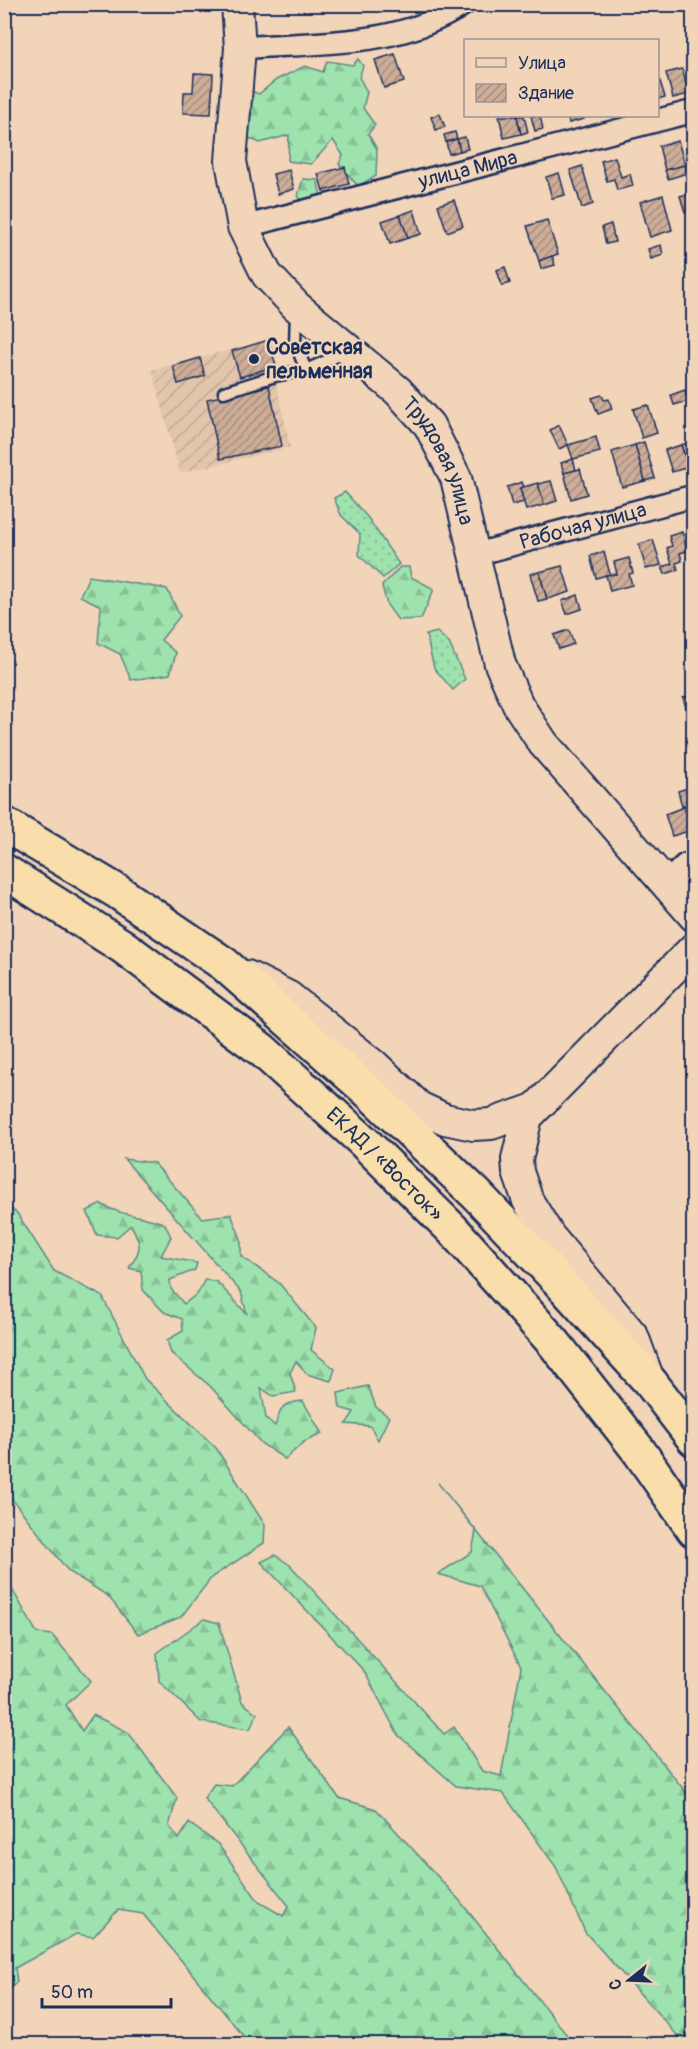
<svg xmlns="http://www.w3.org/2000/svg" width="698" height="2049" font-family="Pangolin,sans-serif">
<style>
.industrial{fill:url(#industrial-furrows)}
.grass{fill:url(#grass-dots);stroke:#5c8886;stroke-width:1.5}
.forest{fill:url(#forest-firs);stroke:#5c8886;stroke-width:1.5}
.building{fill:url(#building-hatch);stroke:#1b2f5e;stroke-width:1.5}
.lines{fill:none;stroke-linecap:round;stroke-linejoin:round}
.service-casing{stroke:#1b2f5e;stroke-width:15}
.minor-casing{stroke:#1b2f5e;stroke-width:26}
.secondary-casing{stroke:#1b2f5e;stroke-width:34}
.trunk-casing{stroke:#1b2f5e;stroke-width:38}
.service{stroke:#f2d4b8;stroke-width:10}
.minor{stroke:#f2d4b8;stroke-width:21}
.secondary{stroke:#f2d4b8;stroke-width:30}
.trunk{stroke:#f9deab;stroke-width:33}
.poi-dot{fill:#1b2f5e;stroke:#f2d4b8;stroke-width:2}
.labels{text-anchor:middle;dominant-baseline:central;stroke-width:4.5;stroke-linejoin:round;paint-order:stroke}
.street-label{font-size:21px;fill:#1b2f5e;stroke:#f2d4b8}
.poi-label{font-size:21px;font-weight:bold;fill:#1b2f5e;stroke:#f2d4b8;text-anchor:start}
</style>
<defs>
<pattern id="industrial-furrows" width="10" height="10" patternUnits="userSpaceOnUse" patternTransform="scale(1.5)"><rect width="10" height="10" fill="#e3c5ac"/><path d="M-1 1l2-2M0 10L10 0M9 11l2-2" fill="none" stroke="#c2aa96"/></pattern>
<pattern id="grass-dots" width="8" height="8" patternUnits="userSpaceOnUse" patternTransform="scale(1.5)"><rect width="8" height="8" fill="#9ee2ad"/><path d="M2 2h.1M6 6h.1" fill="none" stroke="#88c297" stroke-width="1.8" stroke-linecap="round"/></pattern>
<pattern id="forest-firs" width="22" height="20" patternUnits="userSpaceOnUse" patternTransform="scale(1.5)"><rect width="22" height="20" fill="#9ee2ad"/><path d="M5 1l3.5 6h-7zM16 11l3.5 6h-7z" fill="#88c297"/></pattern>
<pattern id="building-hatch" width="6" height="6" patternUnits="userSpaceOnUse" patternTransform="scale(1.5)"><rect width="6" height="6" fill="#cdad98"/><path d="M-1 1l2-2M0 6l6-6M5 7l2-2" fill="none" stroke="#a68d7f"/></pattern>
</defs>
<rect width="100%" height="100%" fill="#f2d4b8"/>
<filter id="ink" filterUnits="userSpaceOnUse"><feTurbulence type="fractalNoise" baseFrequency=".0167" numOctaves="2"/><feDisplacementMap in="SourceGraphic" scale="12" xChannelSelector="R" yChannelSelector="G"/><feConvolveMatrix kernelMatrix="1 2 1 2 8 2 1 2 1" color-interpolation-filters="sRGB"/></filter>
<g filter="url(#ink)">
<polygon class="industrial" points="269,340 276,366 275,376 290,447 180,473 152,370"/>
<g class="grass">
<polygon points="345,492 368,518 399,564 383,578 359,555 360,534 341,515 334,498"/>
<polygon points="437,632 449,643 465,679 453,690 434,668 426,635"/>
</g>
<g class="forest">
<polygon points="358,59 363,66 359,77 367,92 363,108 375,125 368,134 377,149 376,176 358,186 339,164 343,155 333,140 311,164 288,161 289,135 260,143 249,138 251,91 259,94 276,80 305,66 323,72 327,61 353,65"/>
<polygon points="303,179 317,180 322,200 305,204 298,196"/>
<polygon points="400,567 409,567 411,577 434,589 421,619 398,620 387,605 382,586"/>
<polygon points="89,576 167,589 180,616 161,640 176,653 170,674 131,680 120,654 98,643 101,606 80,596"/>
<path d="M124 1159 154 1163 202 1218 231 1214 241 1239V1256L279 1283 316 1328 311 1350 335 1369 331 1381 307 1374 296 1361 290 1373 296 1392 273 1396 261 1388 266 1418 275 1426C281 1408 281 1403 303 1401L322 1434 304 1442 285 1459 262 1444 210 1386 171 1353 167 1340 183 1331 182 1319 164 1312 143 1290 141 1271 129 1268C142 1250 142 1244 131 1225L117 1237 97 1235 87 1211 101 1204C120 1216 144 1215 165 1224L171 1237 161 1256 197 1263 195 1270 170 1280 171 1289 184 1304 198 1293 205 1279 217 1282 247 1314 241 1292Z"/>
<polygon points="4,1204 17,1213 54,1271 102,1296 145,1379 216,1448 265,1525 264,1543 212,1577 181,1617 138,1634 108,1596 68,1571 5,1490"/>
<polygon points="368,1386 376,1407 389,1417 378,1440 370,1426 346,1424 354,1412 340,1408 338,1393"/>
<polygon points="438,1483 693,1801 693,2044 685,2044 585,1932 556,1867 503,1793 456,1786 398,1735 364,1671 261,1562 275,1555 290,1565 444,1734 454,1727 482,1771 501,1776 521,1667 480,1586 438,1574 472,1552 476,1531"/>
<polygon points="4,1575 37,1633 52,1635 91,1681 66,1705 82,1731 93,1715 128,1732 177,1798 169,1826 179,1839 189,1823 218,1844 259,1902 283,1916 289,1906 204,1798 214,1784 232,1786 288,1727 339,1798 376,1809 460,1901 574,2044 250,2044 143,1914 118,1910 93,1937 76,1934 15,1968 17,1982 5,1993"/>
<polygon points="204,1619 219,1623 242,1702 257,1714 250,1729 201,1722 159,1681 157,1653"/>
</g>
<g class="building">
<polygon points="395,54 404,82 384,88 375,60"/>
<polygon points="682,69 689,94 673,98 666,73"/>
<polygon points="194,73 213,74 211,114 183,113 184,92 193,92"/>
<polygon points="658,75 665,97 658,99"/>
<polygon points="440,114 445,127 436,130 431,117"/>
<polygon points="499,116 517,116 521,134 504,138"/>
<polygon points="517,116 524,116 528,132 521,134"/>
<polygon points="531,116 540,116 543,129 535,131"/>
<polygon points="567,116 583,116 584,119 569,123"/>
<polygon points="455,132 457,139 446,142 444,135"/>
<polygon points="465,137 468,149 460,151 457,139"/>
<polygon points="457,139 460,151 449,154 446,142"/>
<polygon points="678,141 685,165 665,170 659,146"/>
<polygon points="615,157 621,177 630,174 633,186 617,190 614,179 607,181 601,161"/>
<polygon points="685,165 687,173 668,179 665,170"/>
<polygon points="582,166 593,204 582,208 570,170"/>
<polygon points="345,167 349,184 323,191 318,174"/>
<polygon points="289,170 294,189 278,194 273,174"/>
<polygon points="559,173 565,195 552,198 546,177"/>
<polygon points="694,192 694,209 685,212 680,196"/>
<polygon points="663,195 672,230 650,237 640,202"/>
<polygon points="454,200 463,226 447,232 438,205"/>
<polygon points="414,210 421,234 408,238 400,215"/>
<polygon points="400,215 408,238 390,244 382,221"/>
<polygon points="547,220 558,254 539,261 527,226"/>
<polygon points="611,224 615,242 606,244 602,227"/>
<polygon points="661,245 663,255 651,259 648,249"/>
<polygon points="552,256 555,265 541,269 539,261"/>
<polygon points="505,267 510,283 502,286 497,270"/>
<polygon points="269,340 276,366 240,377 232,351"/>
<polygon points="200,358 205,376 178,384 173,366"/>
<polygon points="269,386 282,446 220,459 207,399"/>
<polygon points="685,390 688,401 674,405 671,395"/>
<polygon points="602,395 604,400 609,399 612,409 598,414 592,398"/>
<polygon points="648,405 657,433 642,438 633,409"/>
<polygon points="559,425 568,445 559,449 550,430"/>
<polygon points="596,437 600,452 573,459 568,445"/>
<polygon points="644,442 655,478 645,481 635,445"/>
<polygon points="687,443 694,463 688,467 681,445"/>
<polygon points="635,445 645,481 622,487 612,452"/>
<polygon points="681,445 688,467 672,472 665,450"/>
<polygon points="573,459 576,470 564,473 561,463"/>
<polygon points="580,469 587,494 571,499 564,473"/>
<polygon points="551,481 557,501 544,505 538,484"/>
<polygon points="522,482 524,487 520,488 524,502 512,505 507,487"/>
<polygon points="538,483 544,505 526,510 520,488"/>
<polygon points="682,532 687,551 680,553 682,561 676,563 678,570 665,574 662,567 672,564 667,548 672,546 669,536"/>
<polygon points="653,540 661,565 646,569 639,544"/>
<polygon points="604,552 610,574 596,578 590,556"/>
<polygon points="629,558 633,573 629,574 632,585 610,591 606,575 617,574 614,562"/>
<polygon points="562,566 570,592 547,599 539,572"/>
<polygon points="539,572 547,599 538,601 530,574"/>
<polygon points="578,595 582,609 567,614 562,601"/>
<polygon points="569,630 574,644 559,649 554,635"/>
<polygon points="694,694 694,716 689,717 683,698"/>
<polygon points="694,786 694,802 682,806 678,791"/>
<polygon points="684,807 692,830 672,836 665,814"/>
</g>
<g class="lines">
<g class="service-casing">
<g id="service">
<polyline points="296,312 295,343 306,370 346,352"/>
<polyline points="224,392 275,376 306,370"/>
</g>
</g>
<g class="minor-casing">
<g id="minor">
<path d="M240 48C314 42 399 48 464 4"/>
<path id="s1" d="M243 227 694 111"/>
<path id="s2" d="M473 555 694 496"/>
<polyline points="665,884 685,865 694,862"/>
</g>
</g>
<g class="secondary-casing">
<g id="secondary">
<path id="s3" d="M237 4 240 48 231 161 243 227 267 275 296 306 398 391 429 425 456 478 500 664 518 705 543 743 694 916"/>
<polyline points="247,976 289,997 373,1064 419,1107 445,1119 473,1125 491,1124 534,1109"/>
<polyline points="648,1377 633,1336 550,1237 528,1201 518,1172 517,1159 527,1117 694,948"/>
</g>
</g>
<g class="trunk-casing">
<g id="trunk">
<polyline points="4,824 118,892 224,964 367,1090 477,1195 556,1278 651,1383 694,1439"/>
<path id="s4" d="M4 871 122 946 262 1050 363 1141 453 1230 554 1343 639 1451 694 1530"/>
</g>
</g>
<use href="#service" class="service"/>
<use href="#minor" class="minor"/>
<use href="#secondary" class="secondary"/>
<use href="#trunk" class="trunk"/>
</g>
</g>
<circle class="poi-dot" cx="254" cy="359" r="6"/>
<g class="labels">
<g class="street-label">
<text stroke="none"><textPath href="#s1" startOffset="232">улица Мира</textPath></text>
<text stroke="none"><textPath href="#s3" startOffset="536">Трудовая улица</textPath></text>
<text stroke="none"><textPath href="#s2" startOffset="114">Рабочая улица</textPath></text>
<text stroke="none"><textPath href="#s4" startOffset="482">ЕКАД / «Восток»</textPath></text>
</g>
<g class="poi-label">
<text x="266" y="347">Советская<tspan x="266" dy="24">пельменная</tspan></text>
</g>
</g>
<rect width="698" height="2049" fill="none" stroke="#f2d4b8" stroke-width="24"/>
<rect x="12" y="12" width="674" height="2025" fill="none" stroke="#1b2f5e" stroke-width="2" filter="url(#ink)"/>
<rect x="464" y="39" width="195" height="78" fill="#f2d4b8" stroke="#9c9294" stroke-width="1.5"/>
<rect x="476" y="58" width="30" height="9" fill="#f2d4b8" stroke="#9c9294" stroke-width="1.5"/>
<text x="518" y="69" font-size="18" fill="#1b2f5e">Улица</text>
<rect x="476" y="84" width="30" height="18" fill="url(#building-hatch)" stroke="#9c9294" stroke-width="1.5"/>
<text x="518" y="99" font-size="18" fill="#1b2f5e">Здание</text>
<g transform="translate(629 1980) rotate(252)" stroke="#f2d4b8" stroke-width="4.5" paint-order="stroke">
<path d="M0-4.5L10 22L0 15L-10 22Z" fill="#1b2f5e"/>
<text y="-9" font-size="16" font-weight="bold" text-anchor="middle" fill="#1b2f5e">С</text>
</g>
<path d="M42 1998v9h129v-9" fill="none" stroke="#1b2f5e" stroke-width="3"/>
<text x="51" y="1998" font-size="18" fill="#1b2f5e" stroke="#f2d4b8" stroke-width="4.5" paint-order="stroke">50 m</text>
</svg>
